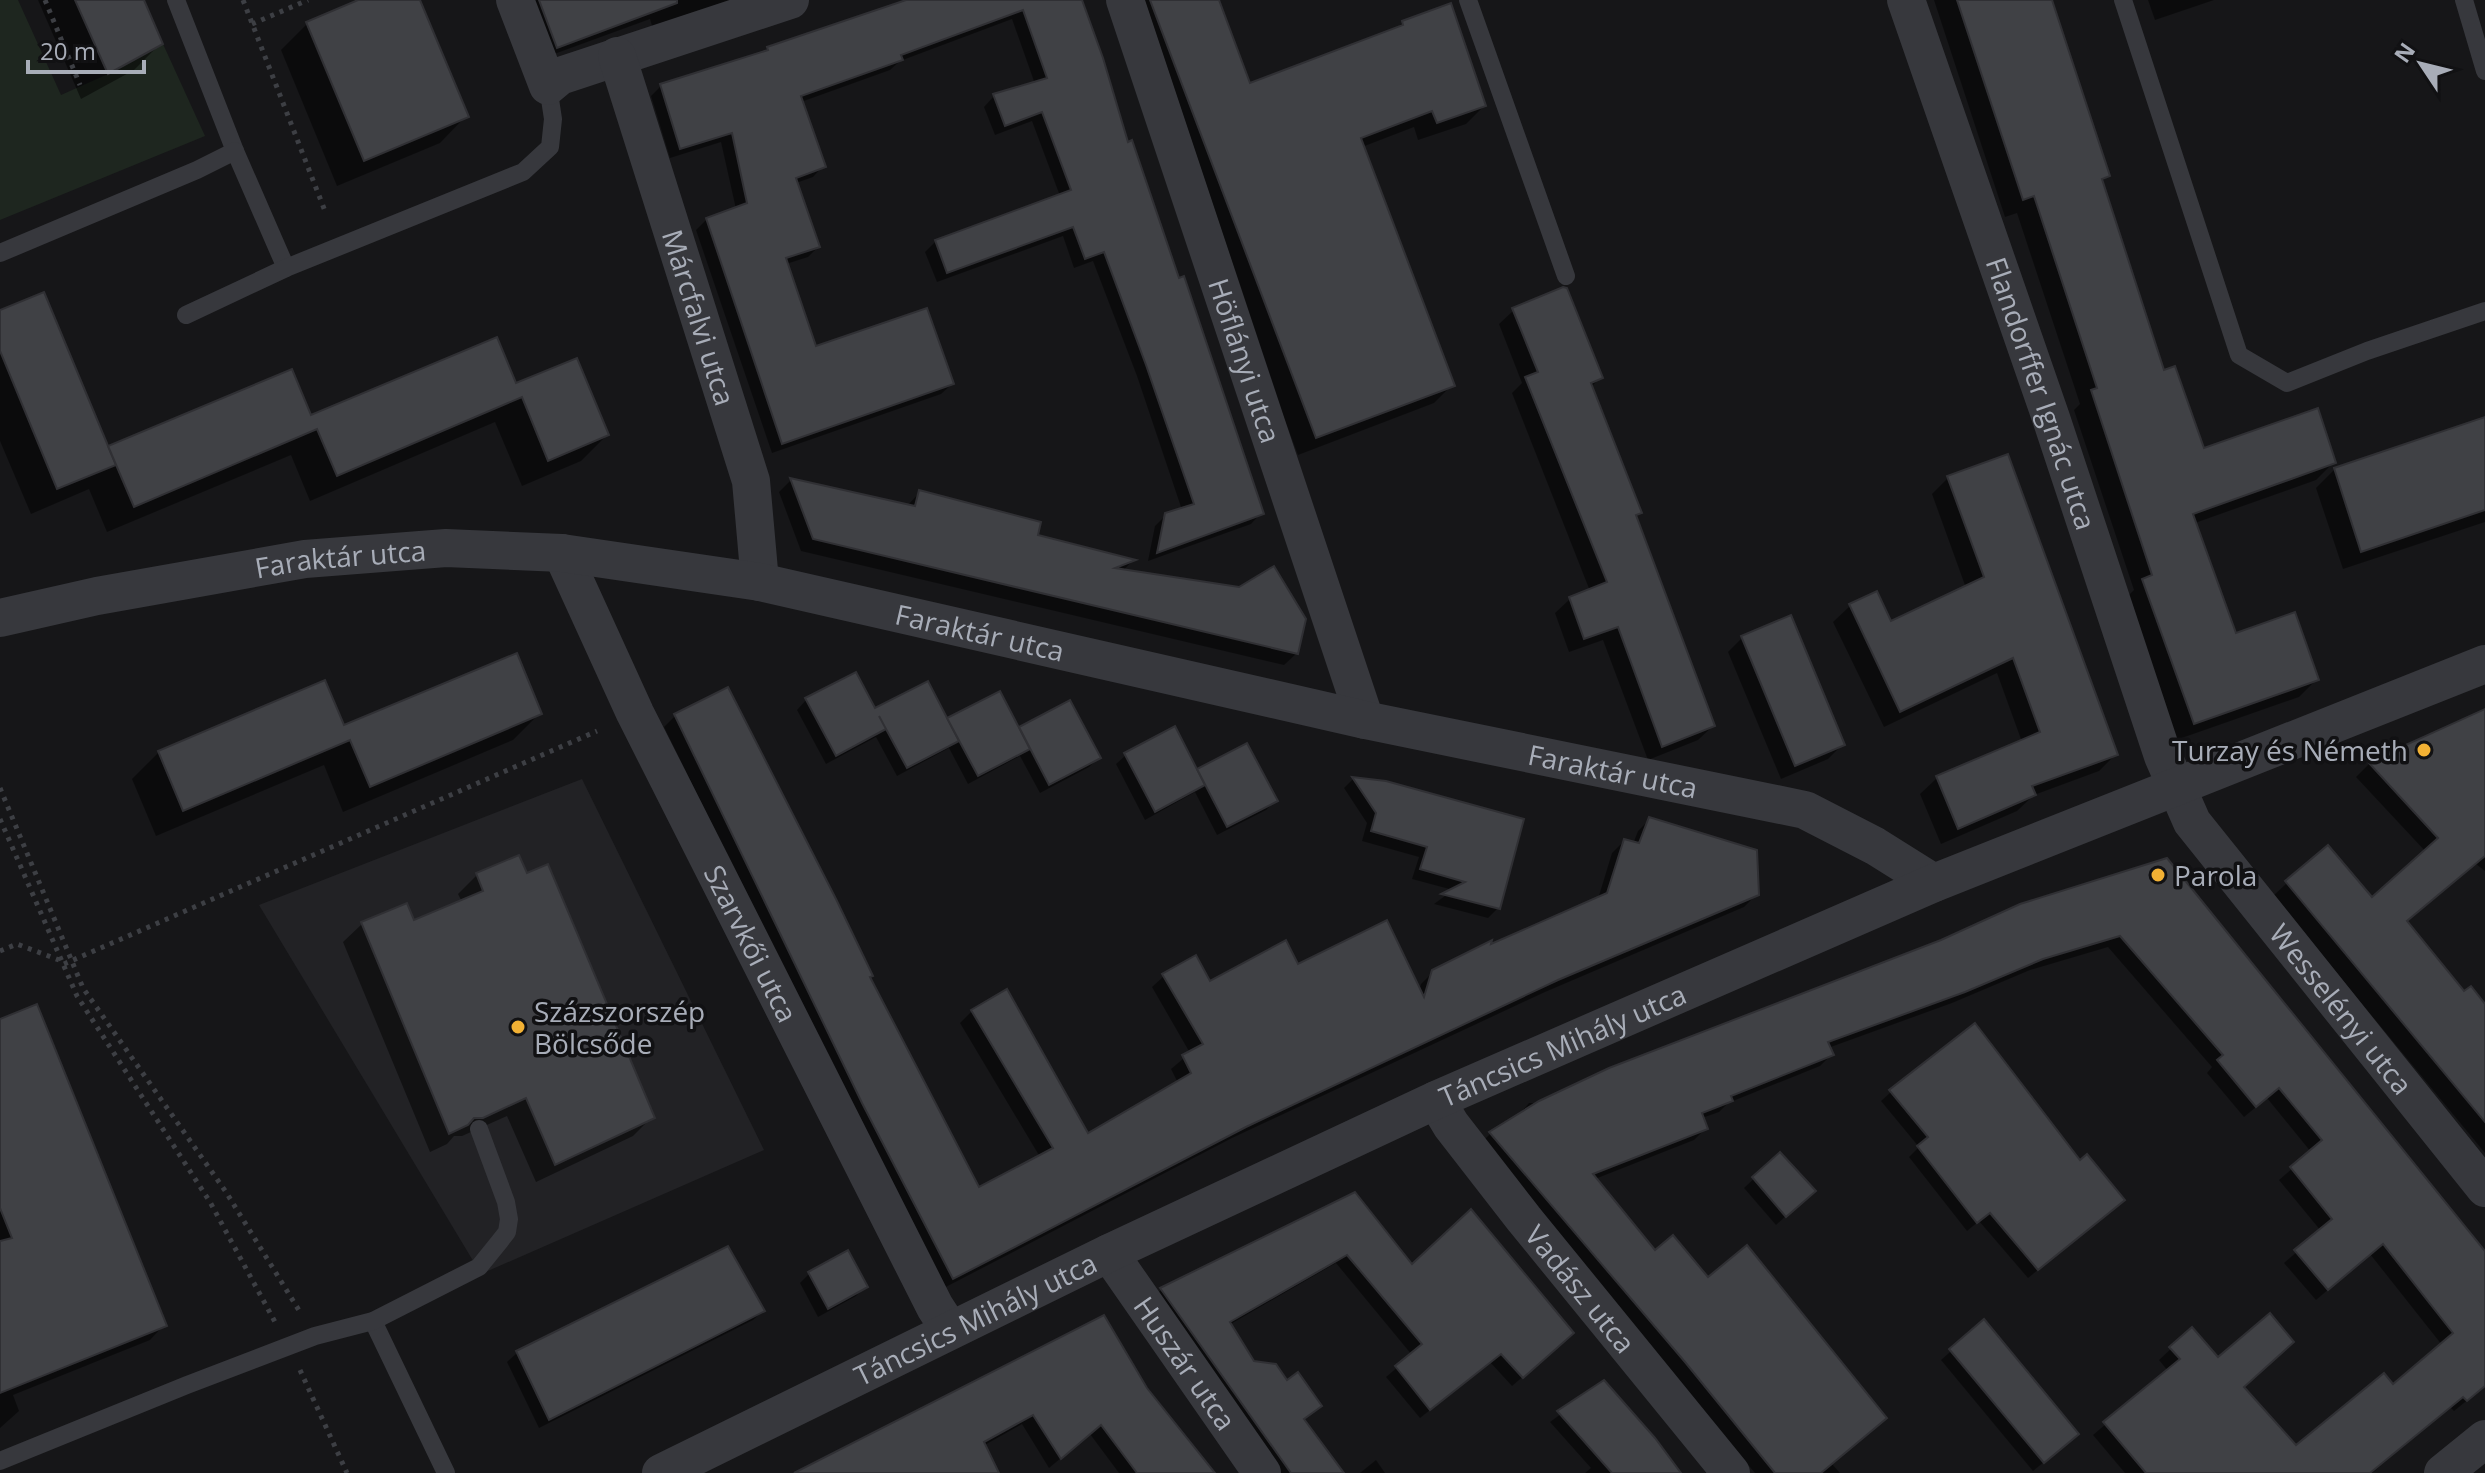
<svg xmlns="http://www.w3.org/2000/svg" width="2485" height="1473" font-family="'Open Sans',sans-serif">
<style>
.built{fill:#222225}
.green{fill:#1e261f}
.shadow{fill:#0007}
.building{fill:#404145;stroke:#303034;stroke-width:2}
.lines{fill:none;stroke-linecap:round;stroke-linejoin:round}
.path{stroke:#3d3f44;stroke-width:5;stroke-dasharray:4 6;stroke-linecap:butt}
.service{stroke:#37383d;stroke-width:18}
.minor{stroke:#37383d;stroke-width:38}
.poi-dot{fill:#f2b134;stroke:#111113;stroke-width:3}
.labels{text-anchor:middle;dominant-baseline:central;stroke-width:7;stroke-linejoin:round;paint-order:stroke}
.street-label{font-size:28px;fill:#a8adb8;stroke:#111113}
.poi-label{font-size:28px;fill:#a8adb8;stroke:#111113;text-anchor:start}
</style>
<rect width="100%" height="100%" fill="#161618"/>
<polygon class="built" points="582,779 764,1150 481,1274 259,905"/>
<polygon class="green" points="0,0 18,0 61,95 108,74 163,44 205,136 0,220"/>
<g class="shadow">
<polygon points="38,0 142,0 161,43 134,70 81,99"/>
<polygon points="363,0 417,0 466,116 440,143 337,186 281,50 307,24"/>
<polygon points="523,0 735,0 652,26 650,19 546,57"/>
<polygon points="917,0 1080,0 1126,144 1261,513 1251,524 1148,561 1155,526 1166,515 1182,510 1137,376 1093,261 1074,268 1063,236 937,282 925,252 936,241 1060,196 1032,121 995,135 984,107 994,96 1035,84 1012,19 900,61 890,70 801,102 823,166 813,177 796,183 818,247 808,257 786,264 815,349 952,384 941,394 772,453 696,230 707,219 736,209 721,142 670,158 651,96 661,86 763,54 768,49"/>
<polygon points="1126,0 1217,0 1249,86 1395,30 1403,22 1484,106 1466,124 1418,140 1414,127 1362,147 1452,385 1434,403 1298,455"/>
<polygon points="1934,0 2050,0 2108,175 2101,182 2163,373 2203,450 2334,462 2316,480 2195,523 2235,636 2317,679 2299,697 2176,740 2126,598 2134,590 2074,410 2080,404 2017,213 2005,217"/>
<polygon points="2148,0 2214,0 2155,20"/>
<polygon points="1514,310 1600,378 1590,388 1640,512 1635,518 1713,726 1698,740 1648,760 1603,640 1569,652 1555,613 1570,599 1590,591 1512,393 1522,383 1499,324"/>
<polygon points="0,312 107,450 515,386 607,435 581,461 522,486 495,422 310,501 291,455 107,532 89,489 31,514 0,441"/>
<polygon points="2485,419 2485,522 2343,569 2316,488 2335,469"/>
<polygon points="1948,478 2115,755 2099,771 2034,795 2017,811 1941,844 1920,794 1937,778 2022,742 1997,673 1884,727 1833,622 1850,606 1876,593 1891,624 1966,588 1932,494"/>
<polygon points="791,480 907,506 920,492 1036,536 1132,561 1123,571 1297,653 1284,665 801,551 779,492"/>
<polygon points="1742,638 1842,745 1828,759 1781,779 1728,652"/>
<polygon points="806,700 947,722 1018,731 1021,729 1098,758 1089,767 1040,793 1020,756 968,784 949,748 897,776 876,737 826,764 797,710"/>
<polygon points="2485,711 2485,871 2476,864 2405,922 2464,994 2485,1007 2485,1153 2273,896 2287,883 2371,900 2426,852 2356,777 2369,764"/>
<polygon points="540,713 513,740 343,812 324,765 156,836 132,779 159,752 343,728"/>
<polygon points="675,716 868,978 978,1189 1040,1157 960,1023 972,1011 1087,1136 1178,1083 1171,1069 1190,1053 1152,987 1164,976 1210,984 1297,967 1419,991 1421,984 1433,972 1598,899 1612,853 1624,841 1633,844 1638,831 1650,819 1756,895 1744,907 1545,992 1232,1138 940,1290 664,727"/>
<polygon points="1126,755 1196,772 1198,770 1275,801 1266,810 1217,835 1195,792 1145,820 1116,764"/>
<polygon points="1353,779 1385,783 1498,908 1488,918 1434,904 1453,890 1412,879 1419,857 1362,841 1367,823 1344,788"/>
<polygon points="2166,860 2485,1254 2485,1386 2454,1411 2450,1407 2372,1473 2125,1473 2093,1435 2168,1371 2159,1360 2191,1330 2296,1448 2393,1387 2442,1345 2370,1254 2316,1300 2284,1263 2321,1231 2279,1180 2311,1152 2267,1098 2244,1117 2207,1073 2212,1067 2108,947 2030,970 1952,1003 1828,1048 1831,1055 1820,1066 1728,1103 1719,1112 1702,1118 1706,1128 1694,1140 1595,1179 1654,1253 1708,1280 1885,1418 1832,1464 1840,1473 1755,1473 1479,1145 1490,1134 1518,1116 1529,1103 1540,1103"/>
<polygon points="477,875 652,1117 633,1136 536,1182 507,1116 462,1136 454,1136 447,1144 430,1152 343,942 362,924 413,922 462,902 458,894"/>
<polygon points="0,1021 164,1325 150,1340 13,1395 19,1411 0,1428"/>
<polygon points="1891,1092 2113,1209 2028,1278 1979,1221 1967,1231 1909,1157 1919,1147 1881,1101"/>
<polygon points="1780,1154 1803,1200 1776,1225 1744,1188"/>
<polygon points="1354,1194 1411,1267 1562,1343 1512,1386 1490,1362 1420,1418 1386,1377 1412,1355 1336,1263 1229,1325 1253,1363 1320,1406 1303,1421 1342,1473 1274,1473 1152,1299 1161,1290"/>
<polygon points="727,1248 763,1311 753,1320 539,1428 507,1362 517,1353"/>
<polygon points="809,1274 865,1286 856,1296 818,1317 800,1283"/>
<polygon points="1984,1322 2067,1443 2033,1471 1941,1360"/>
<polygon points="1603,1383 1679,1473 1585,1473 1591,1468 1550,1422"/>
<polygon points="1145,1389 1211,1473 1119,1473 1090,1434 1049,1468 1022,1424 983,1446 997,1473 800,1473 930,1404"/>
<polygon points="1376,1460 1385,1473 1360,1473"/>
</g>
<g class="building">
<polygon points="75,0 144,0 163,44 108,74"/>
<polygon points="358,0 420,0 469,117 364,161 306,22"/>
<polygon points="539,0 677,0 677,3 557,48"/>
<polygon points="906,0 1082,0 1103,58 1128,142 1132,140 1179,278 1184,276 1264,514 1157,553 1165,513 1194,504 1146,365 1104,252 1085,259 1073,227 947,273 935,240 1071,190 1042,112 1005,126 993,94 1047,78 1023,10 901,55 903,60 801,96 826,167 796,178 820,247 786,258 816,346 927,308 954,384 782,444 706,218 747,203 732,133 680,149 660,84 768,50 767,47"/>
<polygon points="1150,0 1219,0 1250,83 1403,25 1402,21 1451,3 1486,106 1437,123 1432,111 1361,138 1455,386 1316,438"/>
<polygon points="1957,0 2052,0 2110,176 2102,179 2164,370 2175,366 2204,448 2318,408 2336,463 2193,514 2236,633 2295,612 2319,680 2194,724 2142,579 2152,575 2091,390 2097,388 2034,196 2023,200"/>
<polygon points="1563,287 1567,288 1603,378 1591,383 1642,513 1636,515 1715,726 1662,747 1618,627 1584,639 1569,597 1607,582 1525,377 1538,372 1512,308"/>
<polygon points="44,292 116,465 57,489 0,351 0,310"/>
<polygon points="497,337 516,383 577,358 609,435 548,461 522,397 337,476 317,429 134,507 108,446 292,369 311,415"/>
<polygon points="2485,417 2485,510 2361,552 2334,468"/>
<polygon points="2008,454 2118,755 2032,786 2036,795 1958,829 1936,776 2040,732 2013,658 1900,712 1849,604 1877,591 1891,621 1984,577 1947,476"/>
<polygon points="790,478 915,506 919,490 1041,522 1038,535 1136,560 1115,568 1239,587 1274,566 1306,619 1298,654 813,539"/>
<polygon points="1791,615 1845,745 1795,766 1741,636"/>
<polygon points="517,653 542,714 370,787 350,740 183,811 158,751 325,680 344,725"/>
<polygon points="856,672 875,708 928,681 959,741 907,768 879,716 886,729 836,756 805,698"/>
<polygon points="728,687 836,899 873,976 870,977 979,1187 1053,1148 971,1010 1007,989 1088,1133 1191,1073 1182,1055 1203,1044 1162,974 1196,955 1210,981 1286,940 1298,964 1387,920 1424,997 1432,970 1492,940 1491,944 1607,893 1624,839 1639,843 1649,817 1757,850 1759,895 1558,980 1246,1127 953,1279 862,1103 674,714"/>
<polygon points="1000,691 1030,749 978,776 947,718"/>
<polygon points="1070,700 1101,758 1049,785 1019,727"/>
<polygon points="2485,709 2485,856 2407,921 2464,991 2471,986 2485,1004 2485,1122 2285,881 2328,845 2372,897 2438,838 2368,762"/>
<polygon points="1175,726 1205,785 1155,812 1124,753"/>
<polygon points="1247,743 1278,801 1227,827 1197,769"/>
<polygon points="1352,777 1386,781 1524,819 1500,909 1441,894 1465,882 1420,869 1427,847 1371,831 1376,813"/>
<polygon points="519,855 527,873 548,864 655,1118 555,1165 526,1098 483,1118 474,1118 468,1125 449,1134 361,922 407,903 414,920 483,891 476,873"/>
<polygon points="2167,858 2485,1251 2485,1386 2467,1401 2463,1397 2370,1473 2146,1473 2103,1422 2180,1359 2169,1347 2192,1327 2218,1357 2270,1313 2294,1342 2244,1387 2296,1445 2384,1373 2393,1384 2453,1333 2383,1244 2328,1290 2294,1250 2332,1219 2290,1167 2322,1140 2279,1088 2256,1107 2217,1060 2223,1055 2120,936 2043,959 1965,992 1828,1042 1834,1055 1731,1096 1733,1101 1702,1113 1708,1129 1593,1174 1655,1250 1673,1235 1708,1277 1747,1245 1887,1418 1821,1473 1775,1473 1685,1362 1489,1132 1539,1101 1609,1068 1941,940 2020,904"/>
<polygon points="37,1004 167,1326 0,1393 0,1241 12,1238 0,1208 0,1019"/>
<polygon points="1975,1023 2080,1160 2087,1154 2125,1200 2038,1270 1990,1213 1977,1223 1917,1146 1928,1137 1889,1090"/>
<polygon points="1780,1152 1816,1191 1786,1217 1752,1177"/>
<polygon points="1355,1192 1412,1264 1471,1209 1574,1333 1523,1378 1501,1354 1430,1410 1395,1366 1422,1344 1347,1255 1230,1322 1254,1361 1276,1364 1287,1380 1298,1372 1322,1406 1304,1419 1344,1473 1291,1473 1160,1288"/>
<polygon points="728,1246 765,1311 549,1420 516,1351"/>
<polygon points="848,1250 868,1287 828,1309 808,1272"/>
<polygon points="1104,1315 1147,1388 1215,1473 1137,1473 1101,1425 1061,1459 1033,1415 984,1442 999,1473 794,1473"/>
<polygon points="1984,1319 2079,1434 2044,1463 1949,1349"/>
<polygon points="1604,1380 1655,1438 1681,1473 1612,1473 1557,1411"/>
</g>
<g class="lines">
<g class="path">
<polyline points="45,0 80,85"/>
<polyline points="243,0 325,211"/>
<polyline points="252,24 308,0"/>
<polyline points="0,788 83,988 226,1192 300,1312"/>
<polyline points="0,819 77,996 210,1202 275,1322"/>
<polyline points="0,951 17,944 59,960"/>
<polyline points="64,964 597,731"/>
<polyline points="300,1370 347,1473"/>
</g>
<g class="service">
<polyline points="176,0 235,151"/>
<polyline points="1468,0 1566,276"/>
<polyline points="2123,0 2239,355 2287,383 2367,351 2485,311"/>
<polyline points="2464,0 2485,71"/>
<polyline points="0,253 197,170 235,151 286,268"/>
<polyline points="186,315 286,268 523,172 550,147 553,119 548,86"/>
<polyline points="373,1321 446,1473"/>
<polyline points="0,1461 187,1385 315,1336 373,1321 479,1267 500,1241 507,1232 509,1219 506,1202 479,1129"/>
</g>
<g class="minor">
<polyline points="515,0 548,86 560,76 790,0"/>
<path id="s1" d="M1125 0 1365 720"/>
<path id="s2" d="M1906 0 2051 418 2163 756 2192 822 2485 1188"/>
<path id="s3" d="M617 56 751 481 760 582"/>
<path id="s4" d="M562 553 635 713 935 1307 950 1330"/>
<path id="s5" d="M0 618 97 596 305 559 446 548 562 553 760 582 1365 720 1805 810 1875 846 1934 883"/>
<path id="s6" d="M1436 1100 1451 1125 1524 1219 1731 1473"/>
<path id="s7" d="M1109 1253 1262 1473"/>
<path id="s8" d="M661 1473 1109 1253 1436 1100 1934 883 2485 664"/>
<polyline points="2443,1473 2485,1439"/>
</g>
</g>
<g class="poi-dot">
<circle cx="2424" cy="750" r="8"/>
<circle cx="2158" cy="875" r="8"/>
<circle cx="518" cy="1027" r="8"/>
</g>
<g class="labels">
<g class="street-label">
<text stroke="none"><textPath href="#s3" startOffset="274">Márcfalvi utca</textPath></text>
<text stroke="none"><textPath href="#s1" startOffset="380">Höflányi utca</textPath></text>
<text stroke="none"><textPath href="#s2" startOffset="416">Flandorffer Ignác utca</textPath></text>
<text stroke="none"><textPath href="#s5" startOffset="346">Faraktár utca</textPath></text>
<text stroke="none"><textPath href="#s5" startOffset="994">Faraktár utca</textPath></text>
<text stroke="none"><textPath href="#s5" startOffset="1642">Faraktár utca</textPath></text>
<text stroke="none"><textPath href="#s4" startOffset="434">Szarvkői utca</textPath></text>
<text stroke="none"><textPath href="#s2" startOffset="1110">Wesselényi utca</textPath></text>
<text stroke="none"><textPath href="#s8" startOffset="998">Táncsics Mihály utca</textPath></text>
<text stroke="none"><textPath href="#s6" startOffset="238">Vadász utca</textPath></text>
<text stroke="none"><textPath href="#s8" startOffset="350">Táncsics Mihály utca</textPath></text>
<text stroke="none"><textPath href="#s7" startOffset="134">Huszár utca</textPath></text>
</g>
<g class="poi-label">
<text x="2408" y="750" text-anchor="end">Turzay és Németh</text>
<text x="2174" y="875">Parola</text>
<text x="534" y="1011">Százszorszép<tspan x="534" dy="32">Bölcsőde</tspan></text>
</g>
</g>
<g transform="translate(2421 64) rotate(305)" stroke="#111113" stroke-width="6" paint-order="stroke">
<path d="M0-6L14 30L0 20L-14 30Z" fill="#a8adb8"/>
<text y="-12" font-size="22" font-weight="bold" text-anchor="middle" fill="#a8adb8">N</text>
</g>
<path d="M28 60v12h116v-12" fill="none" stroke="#a8adb8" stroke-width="4"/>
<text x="40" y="60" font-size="24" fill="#a8adb8" stroke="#111113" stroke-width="6" paint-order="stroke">20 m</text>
</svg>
